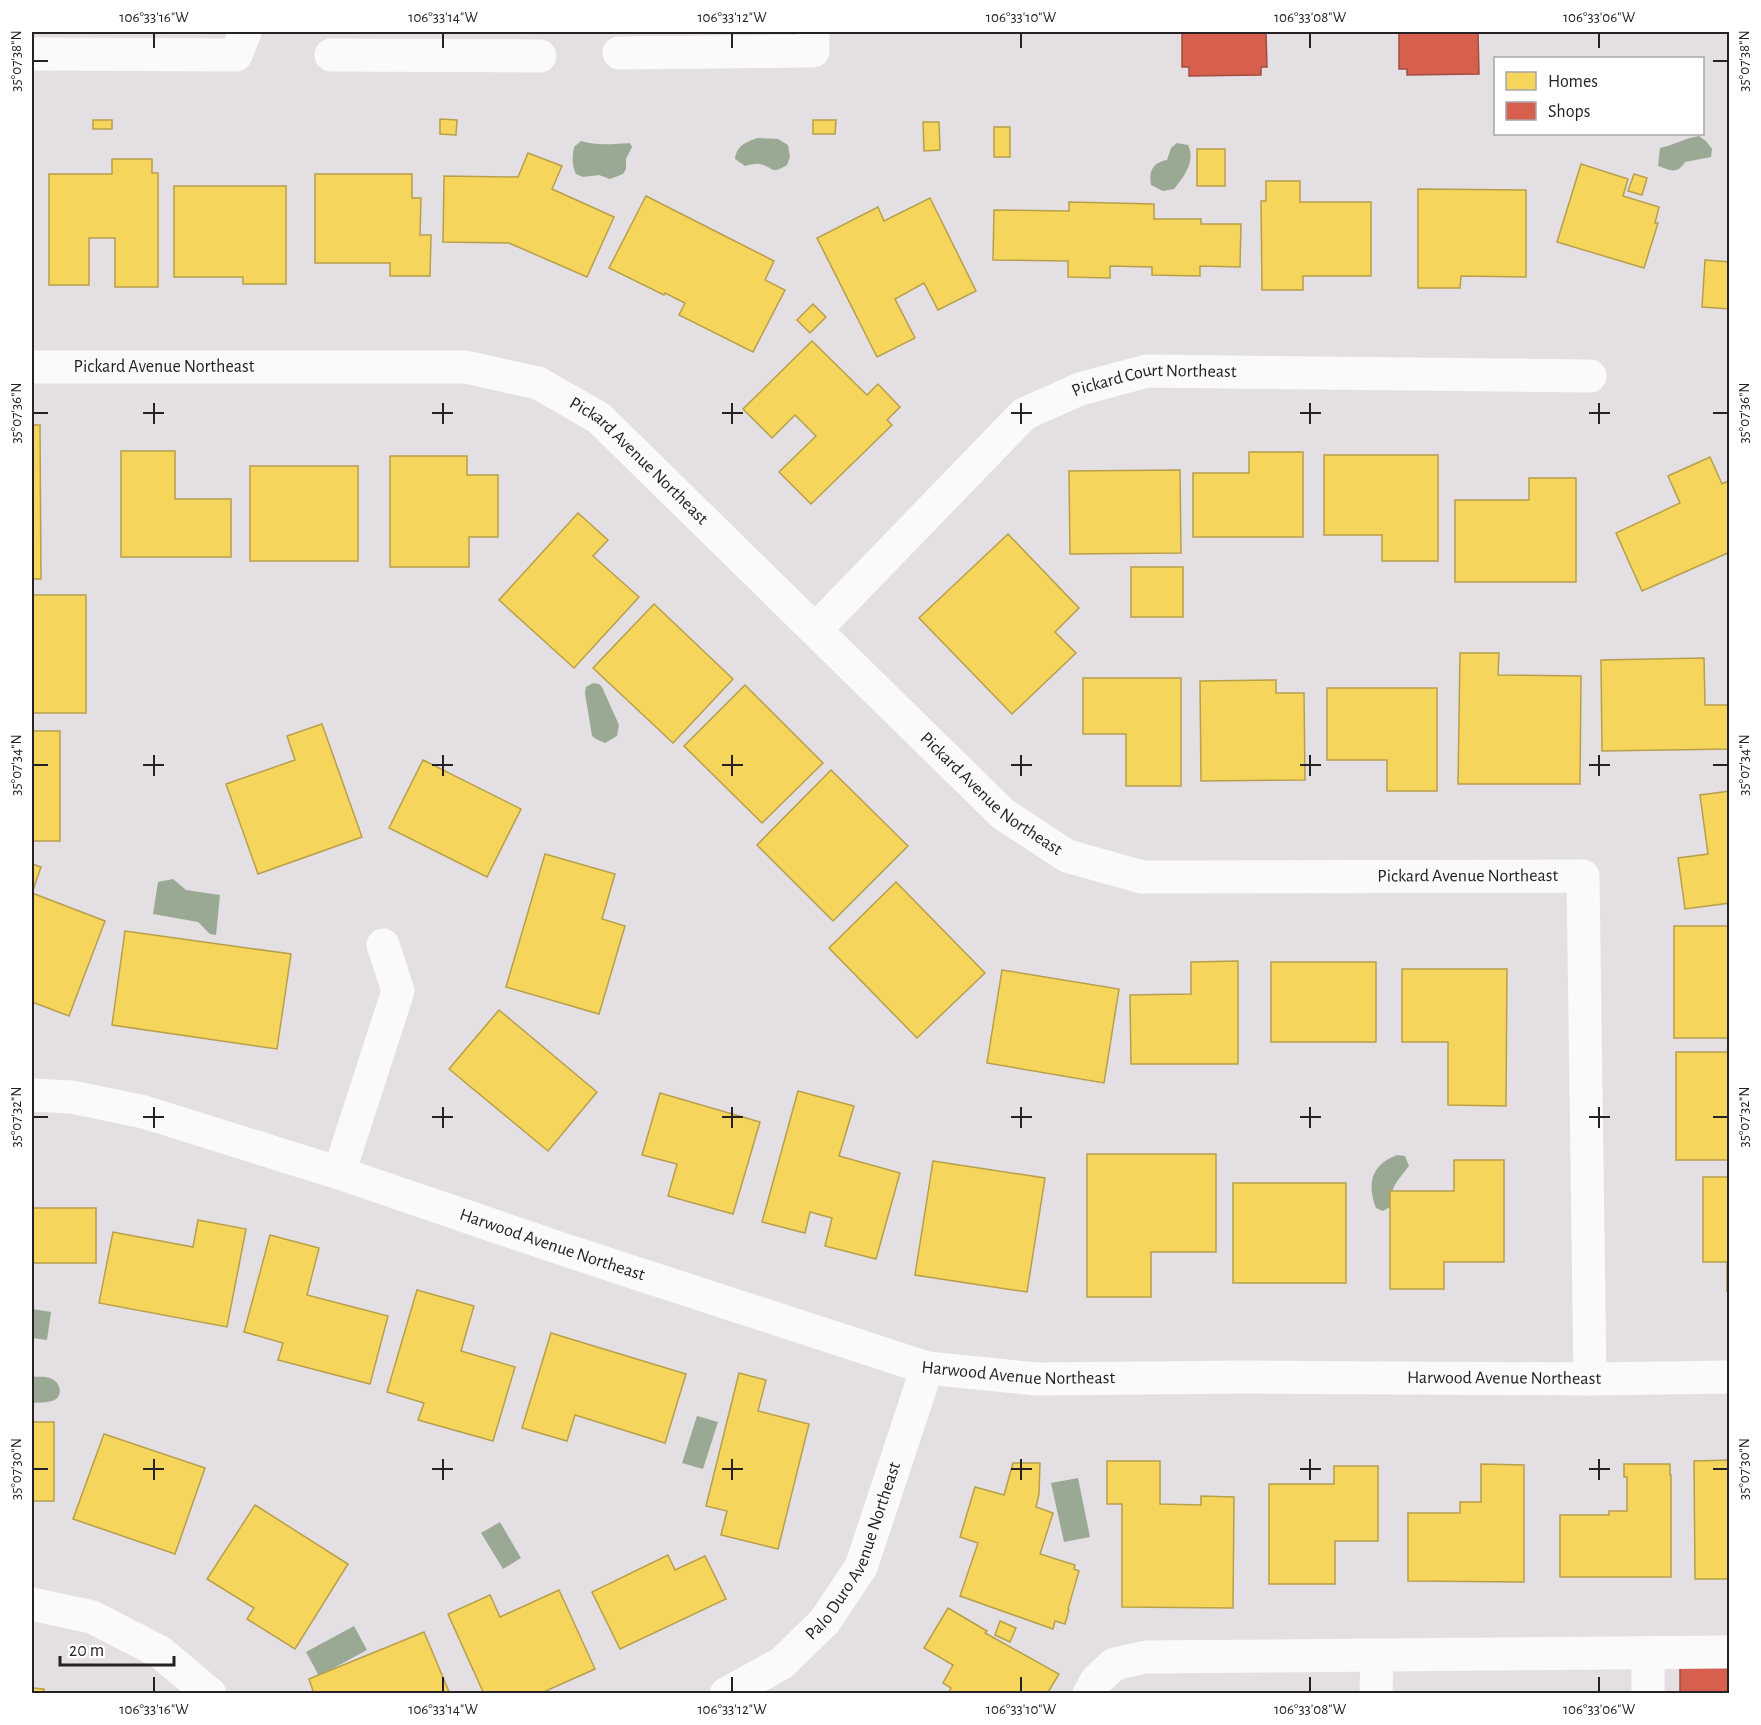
<svg xmlns="http://www.w3.org/2000/svg" width="1761" height="1725" font-family="'Alegreya Sans',sans-serif">
<style>
.water{fill:#9aa993}
.homes{fill:#f6d55c;stroke:#b79f4b;stroke-width:1.5}
.shops{fill:#d6604d;stroke:#a14d41;stroke-width:1.5}
.lines{fill:none;stroke-linecap:round;stroke-linejoin:round}
.minor{stroke:#fbfafb;stroke-width:33}
.ticks{fill:none;stroke:#252124;stroke-width:2}
.labels{text-anchor:middle;dominant-baseline:central;stroke-width:6;stroke-linejoin:round;paint-order:stroke}
.street-label{font-size:18px;fill:#252124;stroke:#fff}
.neatline{fill:none;stroke:#252124;stroke-width:2}
.ticks-label{font-size:15px;text-anchor:middle;fill:#252124}
</style>
<rect width="100%" height="100%" fill="#e4dfe3"/>
<g class="water">
<path d="M1699 136 1706 141 1712 149 1711 157 1685 162C1677 175 1670 170 1658 166L1660 148C1674 145 1685 138 1699 136Z"/>
<path d="M757 138 778 139 788 145 790 157 787 165C770 175 775 168 760 164 756 163 749 165 745 166L735 159C737 145 745 143 757 138Z"/>
<path d="M581 141C596 146 614 144 630 143L632 147 626 159V169L623 174 610 179 599 175 583 177 576 174C572 165 572 157 574 147Z"/>
<path d="M1177 143 1188 145C1196 161 1184 177 1174 189L1163 191 1151 185C1149 171 1152 163 1167 160L1171 148Z"/>
<polygon points="593,683 599,684 602,687 619,725 617,736 605,743 596,739 592,736 585,693 586,687"/>
<polygon points="173,879 186,890 220,895 216,935 210,934 198,922 153,914 158,882"/>
<path d="M1397 1155 1405 1156 1409 1166C1397 1182 1391 1185 1390 1207L1383 1211 1376 1208C1367 1183 1371 1165 1397 1155Z"/>
<polygon points="32,1309 51,1312 47,1340 32,1338"/>
<path d="M32 1377C38 1377 46 1376 52 1379 61 1383 64 1398 52 1401 46 1403 38 1402 32 1403Z"/>
<polygon points="697,1416 718,1422 703,1469 682,1463"/>
<polygon points="1078,1478 1090,1537 1064,1542 1051,1483"/>
<polygon points="500,1522 521,1558 503,1569 481,1533"/>
<polygon points="354,1626 367,1650 319,1676 306,1652"/>
</g>
<g class="homes">
<polygon points="440,119 457,120 456,135 440,134"/>
<rect x="93" y="120" width="19" height="9"/>
<polygon points="813,120 836,120 835,134 813,134"/>
<polygon points="923,122 939,122 940,150 924,151"/>
<rect x="994" y="127" width="16" height="30"/>
<rect x="1197" y="149" width="28" height="37"/>
<polygon points="528,153 562,166 552,189 614,217 587,277 509,243 443,242 444,176 518,177"/>
<polygon points="112,159 152,159 152,173 158,173 158,287 115,287 115,238 89,238 89,285 49,285 49,174 112,174"/>
<polygon points="1581,164 1628,179 1623,196 1659,207 1655,223 1658,223 1644,268 1557,242"/>
<polygon points="315,174 412,174 412,198 421,198 420,235 431,235 430,276 390,276 390,263 315,263"/>
<polygon points="1634,174 1647,178 1642,195 1628,191"/>
<polygon points="1266,181 1300,181 1300,202 1371,202 1371,276 1303,276 1303,290 1262,290 1261,201 1266,201"/>
<polygon points="174,186 286,186 286,284 243,284 243,277 174,277"/>
<polygon points="1418,189 1526,190 1526,277 1461,276 1460,288 1418,288"/>
<polygon points="646,196 774,261 765,280 785,290 753,352 679,315 685,303 665,293 664,295 609,268"/>
<polygon points="930,198 976,291 938,310 924,283 895,299 915,338 877,357 817,238 878,207 884,221"/>
<polygon points="1069,202 1154,204 1154,219 1201,219 1201,224 1241,224 1240,267 1200,266 1200,276 1152,275 1152,267 1110,266 1110,278 1068,277 1068,261 993,260 994,210 1069,211"/>
<polygon points="1705,260 1730,262 1730,309 1702,307"/>
<polygon points="813,304 826,317 810,333 797,320"/>
<polygon points="812,341 867,395 878,384 900,407 887,420 892,425 811,504 779,472 816,436 795,415 772,438 743,409"/>
<polygon points="32,425 40,425 41,579 32,579"/>
<polygon points="121,451 175,451 175,499 231,499 231,557 121,557"/>
<polygon points="1249,452 1303,452 1303,537 1193,537 1193,473 1249,473"/>
<polygon points="1324,455 1438,455 1438,561 1382,561 1382,535 1324,535"/>
<polygon points="390,456 467,456 467,475 498,475 498,537 469,537 469,567 390,567"/>
<polygon points="1710,457 1722,484 1730,480 1730,552 1642,591 1616,533 1680,503 1668,476"/>
<rect x="250" y="466" width="108" height="95"/>
<polygon points="1180,470 1181,553 1070,554 1069,471"/>
<polygon points="1529,478 1576,478 1576,582 1455,582 1455,500 1529,500"/>
<polygon points="578,513 608,540 593,556 639,597 574,668 499,600"/>
<polygon points="1008,534 1079,608 1055,632 1076,653 1012,714 919,618"/>
<rect x="1131" y="567" width="52" height="50"/>
<rect x="32" y="595" width="54" height="118"/>
<polygon points="654,604 733,679 673,743 593,668"/>
<polygon points="1460,653 1499,653 1498,675 1581,676 1580,784 1458,784"/>
<polygon points="1704,658 1705,705 1730,705 1730,749 1602,751 1601,660"/>
<polygon points="1083,678 1181,678 1181,786 1126,786 1126,734 1083,734"/>
<polygon points="1276,680 1276,693 1304,693 1305,780 1201,781 1200,681"/>
<polygon points="745,685 823,763 762,823 684,746"/>
<polygon points="1327,688 1437,688 1437,791 1387,791 1387,760 1327,760"/>
<polygon points="322,724 362,837 258,874 226,784 295,760 287,736"/>
<rect x="32" y="731" width="28" height="110"/>
<polygon points="423,760 521,809 487,877 389,828"/>
<polygon points="831,770 908,846 833,921 757,845"/>
<polygon points="1730,791 1730,903 1685,909 1678,858 1708,854 1700,795"/>
<polygon points="545,854 615,874 602,919 625,926 599,1014 506,987"/>
<polygon points="32,864 41,867 32,893"/>
<polygon points="896,882 985,973 917,1038 829,948"/>
<polygon points="32,893 105,921 69,1016 32,1002"/>
<rect x="1674" y="926" width="56" height="112"/>
<polygon points="125,931 291,954 277,1049 112,1025"/>
<polygon points="1238,961 1238,1064 1131,1064 1130,995 1191,994 1191,962"/>
<rect x="1271" y="962" width="105" height="80"/>
<polygon points="1402,969 1507,969 1506,1106 1448,1105 1448,1042 1402,1042"/>
<polygon points="1002,970 1119,989 1104,1083 987,1063"/>
<polygon points="499,1010 597,1092 548,1151 449,1069"/>
<rect x="1676" y="1052" width="54" height="108"/>
<polygon points="798,1091 854,1106 839,1156 900,1173 876,1259 825,1246 832,1218 810,1212 805,1233 762,1222"/>
<polygon points="660,1093 760,1122 733,1214 668,1196 677,1164 642,1155"/>
<polygon points="1087,1154 1216,1154 1216,1252 1151,1252 1151,1297 1087,1297"/>
<polygon points="1454,1160 1504,1160 1504,1262 1444,1262 1444,1289 1390,1289 1390,1191 1454,1191"/>
<polygon points="933,1161 1045,1178 1027,1292 915,1275"/>
<polygon points="1703,1177 1730,1177 1730,1291 1727,1291 1727,1262 1703,1262"/>
<rect x="1233" y="1183" width="113" height="100"/>
<polygon points="32,1208 96,1208 96,1263 32,1263 32,1289"/>
<polygon points="198,1220 246,1229 227,1327 99,1303 113,1232 193,1247"/>
<polygon points="270,1235 319,1248 307,1295 388,1316 370,1384 278,1360 283,1343 244,1332"/>
<polygon points="417,1290 474,1306 461,1351 515,1367 493,1441 418,1420 424,1403 387,1392"/>
<polygon points="551,1333 686,1374 665,1443 575,1415 567,1441 522,1428"/>
<polygon points="739,1373 766,1380 758,1411 809,1424 778,1549 721,1535 727,1511 706,1506"/>
<rect x="32" y="1422" width="22" height="79"/>
<polygon points="104,1434 205,1468 175,1554 73,1519"/>
<polygon points="1730,1460 1730,1579 1695,1579 1694,1461"/>
<polygon points="1107,1461 1160,1461 1160,1504 1201,1505 1201,1496 1234,1497 1233,1608 1122,1607 1122,1504 1107,1504"/>
<polygon points="1013,1463 1040,1463 1039,1494 1036,1507 1053,1513 1040,1554 1075,1565 1074,1569 1079,1571 1068,1609 1069,1610 1065,1624 1055,1621 1053,1629 960,1596 978,1543 960,1537 975,1487 1004,1495"/>
<polygon points="1481,1464 1524,1465 1524,1582 1408,1581 1408,1513 1460,1513 1460,1502 1481,1502"/>
<polygon points="1624,1464 1670,1464 1670,1475 1671,1475 1671,1577 1560,1577 1560,1515 1609,1515 1609,1511 1627,1511 1627,1477 1624,1477"/>
<polygon points="1334,1466 1378,1466 1378,1541 1335,1541 1335,1584 1269,1584 1269,1484 1334,1484"/>
<polygon points="255,1505 348,1564 295,1649 247,1619 254,1608 207,1579"/>
<polygon points="668,1555 675,1570 705,1556 726,1599 620,1649 592,1592"/>
<polygon points="559,1590 595,1669 539,1694 484,1694 448,1614 490,1595 500,1617"/>
<polygon points="948,1608 987,1631 985,1633 1059,1674 1047,1694 948,1694 951,1688 943,1683 953,1665 924,1648"/>
<polygon points="1000,1621 1016,1628 1010,1642 995,1635"/>
<polygon points="424,1632 450,1694 314,1694 309,1679"/>
<polygon points="32,1688 44,1689 44,1694 32,1694"/>
</g>
<g class="shops">
<polygon points="1182,32 1266,32 1267,67 1261,67 1261,75 1189,76 1189,67 1182,67"/>
<polygon points="1399,32 1478,32 1479,74 1407,75 1407,69 1399,69"/>
<rect x="1680" y="1668" width="50" height="26"/>
</g>
<g class="lines">
<g class="minor">
<polyline points="619,53 813,51 813,32"/>
<polyline points="32,54 236,55 245,32"/>
<polyline points="331,55 540,56"/>
<path id="s1" d="M32 367H466L538 383 599 418 1003 814 1067 856 1142 877 1583 876 1590 1379"/>
<path id="s2" d="M816 629 1024 414 1080 389 1147 371 1590 376"/>
<path id="s3" d="M32 1095 72 1097 144 1112 339 1173 562 1249 927 1368 1036 1379 1248 1377 1590 1379 1730 1377"/>
<polyline points="339,1173 398,991 383,945"/>
<polyline points="32,1604 92,1617 160,1652 210,1694"/>
<polyline points="1648,1653 1648,1694"/>
<path id="s4" d="M726 1694 782 1663 825 1621 861 1567 927 1368"/>
<polyline points="1089,1694 1096,1681 1114,1664 1146,1657 1730,1652"/>
<polyline points="1376,1694 1377,1655"/>
</g>
</g>
<path class="ticks" d="M154 33V48M443 33V48M732 33V48M1021 33V48M1310 33V48M1599 33V48M33 61H48M1713 61H1728M154 403V424M443 403V424M732 403V424M1021 403V424M1310 403V424M1599 403V424M33 413H48M143 413H164M432 413H453M722 413H743M1011 413H1032M1300 413H1321M1589 413H1610M1713 413H1728M154 755V776M443 755V776M732 755V776M1021 755V776M1310 755V776M1599 755V776M33 765H48M143 765H164M432 765H453M722 765H743M1011 765H1032M1300 765H1321M1589 765H1610M1713 765H1728M154 1107V1128M443 1107V1128M732 1107V1128M1021 1107V1128M1310 1107V1128M1599 1107V1128M33 1117H48M143 1117H164M432 1117H453M722 1117H743M1011 1117H1032M1300 1117H1321M1589 1117H1610M1713 1117H1728M154 1459V1480M443 1459V1480M732 1459V1480M1021 1459V1480M1310 1459V1480M1599 1459V1480M33 1469H48M143 1469H164M432 1469H453M722 1469H743M1011 1469H1032M1300 1469H1321M1589 1469H1610M1713 1469H1728M154 1677V1692M443 1677V1692M732 1677V1692M1021 1677V1692M1310 1677V1692M1599 1677V1692"/>
<g class="labels">
<g class="street-label">
<text stroke="none"><textPath href="#s1" startOffset="132">Pickard Avenue Northeast</textPath></text>
<text stroke="none"><textPath href="#s2" startOffset="436">Pickard Court Northeast</textPath></text>
<text stroke="none"><textPath href="#s1" startOffset="636">Pickard Avenue Northeast</textPath></text>
<text stroke="none"><textPath href="#s1" startOffset="1122">Pickard Avenue Northeast</textPath></text>
<text stroke="none"><textPath href="#s1" startOffset="1624">Pickard Avenue Northeast</textPath></text>
<text stroke="none"><textPath href="#s3" startOffset="543">Harwood Avenue Northeast</textPath></text>
<text stroke="none"><textPath href="#s3" startOffset="1029">Harwood Avenue Northeast</textPath></text>
<text stroke="none"><textPath href="#s3" startOffset="1515">Harwood Avenue Northeast</textPath></text>
<text stroke="none"><textPath href="#s4" startOffset="200">Palo Duro Avenue Northeast</textPath></text>
</g>
</g>
<rect width="1761" height="1725" fill="none" stroke="#ffffff" stroke-width="66"/>
<rect x="1494" y="57" width="210" height="78" fill="#ffffff" stroke="#a8a6a7" stroke-width="1.5"/>
<rect x="1506" y="72" width="30" height="18" fill="#f6d55c" stroke="#a8a6a7" stroke-width="1.5"/>
<text x="1548" y="87" font-size="18" fill="#252124">Homes</text>
<rect x="1506" y="102" width="30" height="18" fill="#d6604d" stroke="#a8a6a7" stroke-width="1.5"/>
<text x="1548" y="117" font-size="18" fill="#252124">Shops</text>
<path d="M60 1656v9h114v-9" fill="none" stroke="#252124" stroke-width="3"/>
<text x="69" y="1656" font-size="18" fill="#252124" stroke="#ffffff" stroke-width="4.5" paint-order="stroke">20 m</text>
<rect x="33" y="33" width="1695" height="1659" class="neatline"/>
<g class="ticks-label">
<text x="154" y="22">106°33'16"W</text>
<text x="443" y="22">106°33'14"W</text>
<text x="732" y="22">106°33'12"W</text>
<text x="1021" y="22">106°33'10"W</text>
<text x="1310" y="22">106°33'08"W</text>
<text x="1599" y="22">106°33'06"W</text>
<text transform="translate(16 61) rotate(-90)" y="5">35°07'38"N</text>
<text transform="translate(1744 61) rotate(-90)" y="5">35°07'38"N</text>
<text transform="translate(16 413) rotate(-90)" y="5">35°07'36"N</text>
<text transform="translate(1744 413) rotate(-90)" y="5">35°07'36"N</text>
<text transform="translate(16 765) rotate(-90)" y="5">35°07'34"N</text>
<text transform="translate(1744 765) rotate(-90)" y="5">35°07'34"N</text>
<text transform="translate(16 1117) rotate(-90)" y="5">35°07'32"N</text>
<text transform="translate(1744 1117) rotate(-90)" y="5">35°07'32"N</text>
<text transform="translate(16 1469) rotate(-90)" y="5">35°07'30"N</text>
<text transform="translate(1744 1469) rotate(-90)" y="5">35°07'30"N</text>
<text x="154" y="1714">106°33'16"W</text>
<text x="443" y="1714">106°33'14"W</text>
<text x="732" y="1714">106°33'12"W</text>
<text x="1021" y="1714">106°33'10"W</text>
<text x="1310" y="1714">106°33'08"W</text>
<text x="1599" y="1714">106°33'06"W</text>
</g>
</svg>
